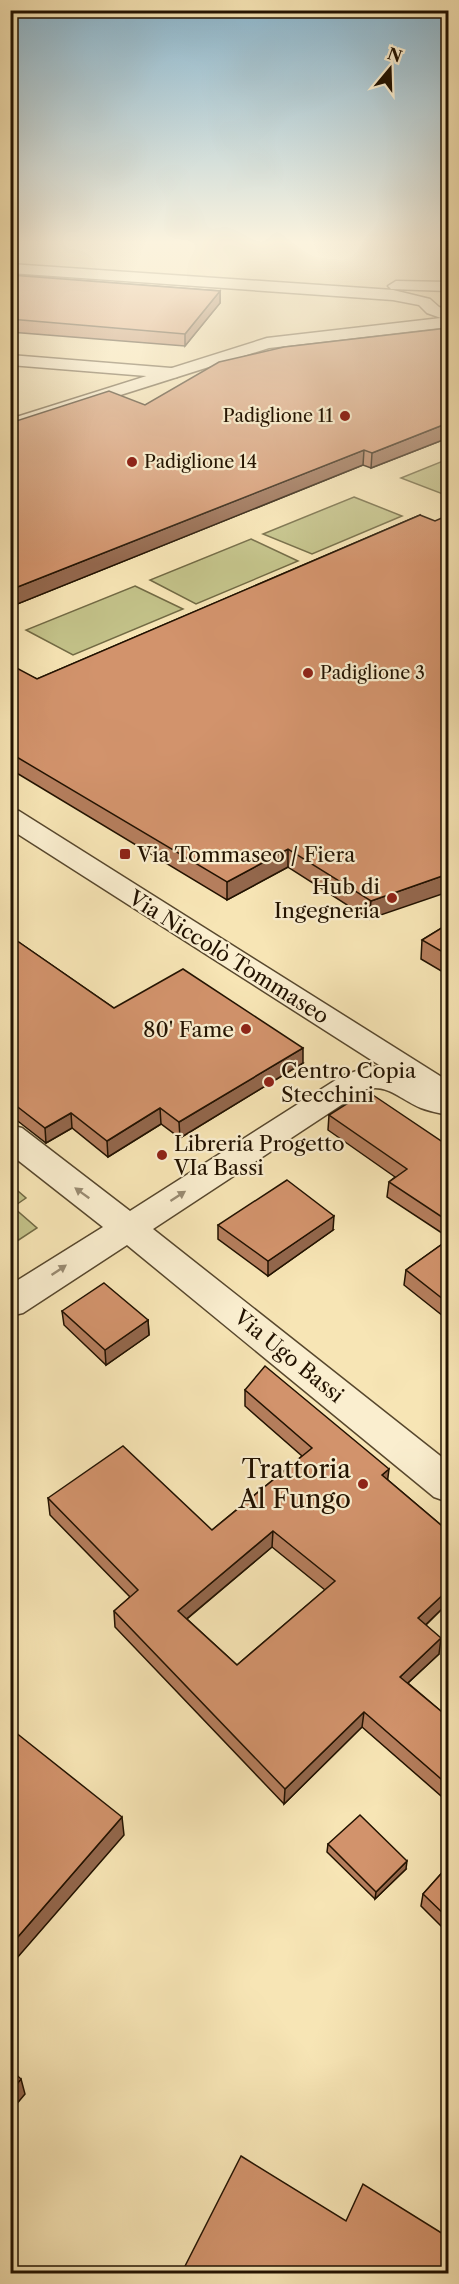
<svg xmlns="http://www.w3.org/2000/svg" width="459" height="2284" font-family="'Libre Caslon Text',serif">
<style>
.green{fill:#c3c289;stroke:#726a44;stroke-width:1.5}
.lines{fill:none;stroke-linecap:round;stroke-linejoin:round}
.minor-casing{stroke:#57472d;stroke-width:3}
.tertiary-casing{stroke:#57472d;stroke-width:3}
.minor{fill:#faeecf;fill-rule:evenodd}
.tertiary{fill:#faeecf;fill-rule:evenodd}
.wall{fill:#b57e5d;stroke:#221200;stroke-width:1.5;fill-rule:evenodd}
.shaded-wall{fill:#93674c;stroke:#221200;stroke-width:1.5}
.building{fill:#d2936c;stroke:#221200;stroke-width:1.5;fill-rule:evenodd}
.oneway{fill:#998b72}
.poi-dot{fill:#8f2418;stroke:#faeecf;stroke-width:2}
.labels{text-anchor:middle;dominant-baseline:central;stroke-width:4.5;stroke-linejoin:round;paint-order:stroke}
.far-poi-label{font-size:18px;fill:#221200;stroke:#faeecf;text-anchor:start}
.poi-label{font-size:21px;fill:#221200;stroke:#faeecf;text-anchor:start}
.street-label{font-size:21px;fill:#221200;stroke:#faeecf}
.near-poi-label{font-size:26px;fill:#221200;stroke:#faeecf;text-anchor:end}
</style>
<rect width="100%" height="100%" fill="#f7e5b5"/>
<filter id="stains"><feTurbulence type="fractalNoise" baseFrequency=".00333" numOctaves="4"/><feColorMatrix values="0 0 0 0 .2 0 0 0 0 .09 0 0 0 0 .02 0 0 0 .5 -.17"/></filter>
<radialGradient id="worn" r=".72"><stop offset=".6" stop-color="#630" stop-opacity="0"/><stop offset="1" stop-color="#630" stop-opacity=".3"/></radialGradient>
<g class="green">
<polygon points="448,459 448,496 401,478"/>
<polygon points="354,497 402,516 312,554 263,534"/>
<polygon points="251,539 298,561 196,604 150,580"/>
<polygon points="135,586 183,609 73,655 26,630"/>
<polygon points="11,1185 26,1198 13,1207 37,1228 11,1245"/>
</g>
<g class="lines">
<g class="minor-casing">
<g id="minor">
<polygon points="10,355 171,368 177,369 180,373 177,377 171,378 10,365"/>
<path d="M371 1066 410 1075 448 1093V1115C439 1113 429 1111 421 1108 401 1100 386 1082 364 1090L153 1229 448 1462V1502L434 1497 127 1245 23 1313 10 1316V1285L103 1227 10 1154V1125L22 1128 130 1211 342 1076Z"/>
</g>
</g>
<g class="tertiary-casing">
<g id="tertiary">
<polygon points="10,264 393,290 430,299 439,307 448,310 448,327 269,348 10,430 10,419 267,338 441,318 427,313 419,305 393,300 10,273"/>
<polygon points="396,281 448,282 448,291 391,289 388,286"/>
<polygon points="10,809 19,811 448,1081 448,1105 437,1102 10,829"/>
</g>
</g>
<use href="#minor" class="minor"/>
<use href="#tertiary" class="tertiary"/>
</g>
<g class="wall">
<polygon points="10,275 220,291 220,303 185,346 10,332"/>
<polygon points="448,328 448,438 371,468 363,465 10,607 10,423 145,405"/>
<polygon points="420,515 369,919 288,867 227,900 10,769 10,667 37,679"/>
<polygon points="448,924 448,975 421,959 422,940"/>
<polygon points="10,936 114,1008 303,1063 180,1138 161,1124 108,1157 72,1128 46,1143 10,1115"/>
<polygon points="329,1115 443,1145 448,1149 448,1237 387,1197 389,1182 395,1177 328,1130"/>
<polygon points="218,1225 333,1230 268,1276 218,1239"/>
<polygon points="448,1240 448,1320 404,1285 406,1270"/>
<polygon points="62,1311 148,1320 149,1335 106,1365 64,1325"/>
<path d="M245 1390 388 1480 448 1531V1603L426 1625 439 1654 408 1683 448 1717V1802L362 1727 284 1804 115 1627 114 1611 130 1597 50 1515 48 1498 212 1530 302 1456 245 1406ZM272 1547 325 1590 237 1665 187 1619Z"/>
<polygon points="328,1844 406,1869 375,1899 327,1852"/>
<polygon points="448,1866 448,1933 421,1906 423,1894"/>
</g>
<g class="shaded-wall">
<polygon points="220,291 220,303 185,346 185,334"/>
<polygon points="448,423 448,438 371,468 372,453"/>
<polygon points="364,450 363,465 10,607 10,590"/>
<polygon points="288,849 288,867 227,900 227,882"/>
<polygon points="448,874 448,892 369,919 371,901"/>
<polygon points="303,1048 303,1063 180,1138 179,1122"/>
<polygon points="160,1108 161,1124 108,1157 107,1141"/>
<polygon points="71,1113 72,1128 46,1143 45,1128"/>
<polygon points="334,1216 333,1230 268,1276 268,1261"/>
<polygon points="148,1320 149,1335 106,1365 105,1350"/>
<polygon points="389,1469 387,1485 382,1475"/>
<polygon points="273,1531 272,1547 178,1626 178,1611"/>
<polygon points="448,1590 448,1603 416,1634 418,1618"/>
<polygon points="441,1638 439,1654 398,1692 400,1677"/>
<polygon points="364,1712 362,1727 284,1804 285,1789"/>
<polygon points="122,1817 124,1835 10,1966 10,1946"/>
<polygon points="407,1861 406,1869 375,1899 376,1892"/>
<polygon points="21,2079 25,2094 10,2112 10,2092"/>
</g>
<g class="building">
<polygon points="10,275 220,291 185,334 10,319"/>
<polygon points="448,328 448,423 372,453 364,450 10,590 10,423 109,391 145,405 219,362 284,347"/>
<polygon points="420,515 435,521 444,517 448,518 448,874 371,901 288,849 227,882 10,753 10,667 13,666 37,679"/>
<polygon points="448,924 448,955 422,940"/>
<polygon points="10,936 114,1008 183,969 303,1048 179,1122 160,1108 107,1141 71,1113 45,1128 10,1101"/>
<polygon points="367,1091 444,1143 442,1144 448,1149 448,1221 389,1182 407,1169 329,1115"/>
<polygon points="287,1180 334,1216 268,1261 218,1225"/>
<polygon points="448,1240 448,1303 406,1270"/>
<polygon points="104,1283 148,1320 105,1350 62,1311"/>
<path d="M265 1366 389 1469 382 1475 448 1531V1590L418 1618 441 1638 400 1677 448 1717V1785L364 1712 285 1789 114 1611 138 1590 48 1498 123 1446 212 1530 312 1448 245 1390ZM273 1531 335 1581 237 1665 178 1611Z"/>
<polygon points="10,1728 122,1817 10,1946"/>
<polygon points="360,1815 407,1861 376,1892 328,1844"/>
<polygon points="448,1866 448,1918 423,1894"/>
<polygon points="10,2069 21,2079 10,2092"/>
<polygon points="241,2156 346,2221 363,2184 448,2237 448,2274 181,2274"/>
</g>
<defs><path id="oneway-solid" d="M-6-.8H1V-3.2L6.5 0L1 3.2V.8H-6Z" transform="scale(1.5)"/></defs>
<g class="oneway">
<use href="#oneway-solid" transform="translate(82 1193) rotate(-144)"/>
<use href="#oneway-solid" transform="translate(178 1196) rotate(-33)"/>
<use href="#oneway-solid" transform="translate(59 1270) rotate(-34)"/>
</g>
<linearGradient id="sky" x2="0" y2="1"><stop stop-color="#8ab8d2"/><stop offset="0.43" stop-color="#fbf3de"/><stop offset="1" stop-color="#fbf3de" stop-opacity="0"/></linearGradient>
<rect width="459" height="564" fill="url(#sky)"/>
<g class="poi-dot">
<circle cx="345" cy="416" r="6"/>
<circle cx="132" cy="462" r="6"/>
<circle cx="308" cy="673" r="6"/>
<rect x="119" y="848" width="12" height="12" rx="3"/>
<circle cx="392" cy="898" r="6"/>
<circle cx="246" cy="1029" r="6"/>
<circle cx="269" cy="1082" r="6"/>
<circle cx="162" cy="1155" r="6"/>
<circle cx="363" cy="1484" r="6"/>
</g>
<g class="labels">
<g class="far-poi-label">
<text x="333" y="416" text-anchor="end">Padiglione 11</text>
<text x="144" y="462">Padiglione 14</text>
<text x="320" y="673">Padiglione 3</text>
</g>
<g class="poi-label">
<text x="137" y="854">Via Tommaseo / Fiera</text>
<text x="380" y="886" text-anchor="end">Hub di<tspan x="380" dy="24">Ingegneria</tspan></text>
<text x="234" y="1029" text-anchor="end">80' Fame</text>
<text x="281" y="1070">Centro Copia<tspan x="281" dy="24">Stecchini</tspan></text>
<text x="174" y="1143">Libreria Progetto<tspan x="174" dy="24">VIa Bassi</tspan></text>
</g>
<g class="street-label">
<text transform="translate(229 957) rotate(32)">Via Niccolò Tommaseo</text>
<text transform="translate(289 1356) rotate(39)">Via Ugo Bassi</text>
</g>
<g class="near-poi-label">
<text x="351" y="1469">Trattoria<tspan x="351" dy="30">Al Fungo</tspan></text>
</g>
</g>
<rect width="459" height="2284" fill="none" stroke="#f7e5b5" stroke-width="36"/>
<rect x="12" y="12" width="435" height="2260" fill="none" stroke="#221200" stroke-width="3"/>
<rect x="18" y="18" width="423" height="2248" fill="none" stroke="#221200" stroke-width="1.5"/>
<g transform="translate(390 69) rotate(19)" stroke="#faeecf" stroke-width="4.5" paint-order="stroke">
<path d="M0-4.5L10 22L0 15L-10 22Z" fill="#221200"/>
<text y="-9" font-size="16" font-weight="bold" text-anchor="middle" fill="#221200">N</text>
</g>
<rect width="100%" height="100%" filter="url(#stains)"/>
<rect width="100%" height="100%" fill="url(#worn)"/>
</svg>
